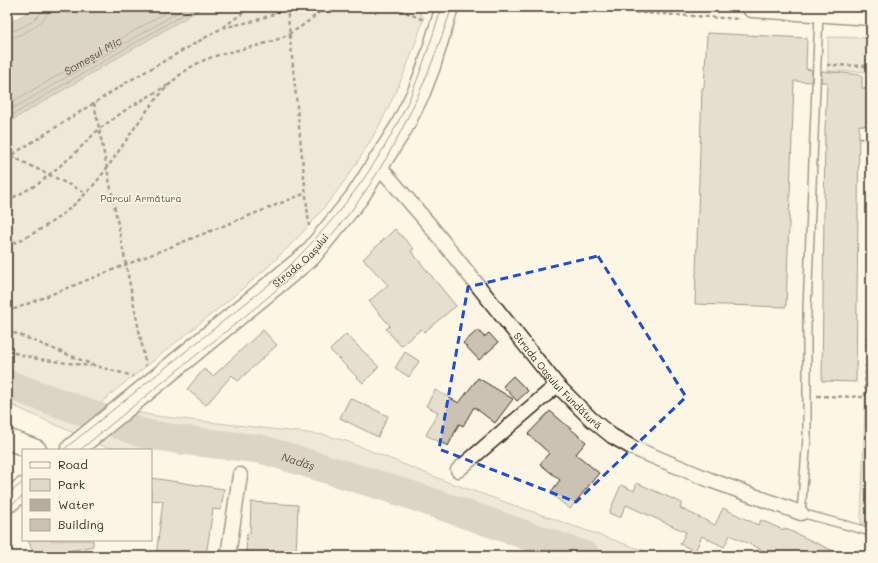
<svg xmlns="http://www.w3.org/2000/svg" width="878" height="563" font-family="Mali,sans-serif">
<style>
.green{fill:#e0d8c8;stroke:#8e8173}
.water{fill:#b7ad9e;stroke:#85796b}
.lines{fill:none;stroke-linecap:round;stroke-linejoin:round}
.shore{stroke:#6d5e51;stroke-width:1}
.river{stroke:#b7ad9e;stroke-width:29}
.building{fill:#ccc2b3;stroke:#3b2a1e}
.lane-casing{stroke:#3b2a1e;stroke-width:10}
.street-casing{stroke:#3b2a1e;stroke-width:17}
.secondary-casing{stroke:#3b2a1e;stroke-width:23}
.primary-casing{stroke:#3b2a1e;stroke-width:25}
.path{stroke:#3b2a1e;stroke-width:2.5;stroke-dasharray:4 3;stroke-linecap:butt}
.lane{stroke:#fcf5e5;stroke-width:7}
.street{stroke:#fcf5e5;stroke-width:14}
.secondary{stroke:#fcf5e5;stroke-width:20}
.primary{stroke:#fcf5e5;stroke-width:22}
.tram{stroke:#3b2a1e;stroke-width:1}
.marked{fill:none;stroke:#1d4ed8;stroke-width:3;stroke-dasharray:8 5;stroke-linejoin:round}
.labels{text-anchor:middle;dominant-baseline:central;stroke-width:3.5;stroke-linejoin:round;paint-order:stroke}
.park-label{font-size:10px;fill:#645648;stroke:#fcf5e5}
.street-label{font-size:10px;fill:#3b2a1e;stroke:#fcf5e5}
.water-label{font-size:11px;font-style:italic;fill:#605144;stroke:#fcf5e5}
</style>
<rect width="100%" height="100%" fill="#fcf5e5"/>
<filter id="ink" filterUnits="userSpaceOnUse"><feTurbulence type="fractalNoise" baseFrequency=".025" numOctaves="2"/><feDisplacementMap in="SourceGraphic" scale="8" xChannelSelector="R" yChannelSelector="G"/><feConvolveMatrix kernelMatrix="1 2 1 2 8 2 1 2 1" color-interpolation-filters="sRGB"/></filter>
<g filter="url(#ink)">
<g class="green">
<path d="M204 7H422L420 15 424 17C392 122 338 207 254 279 218 310 181 338 144 368 129 380 113 391 100 404L155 416 325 435 346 441 445 481 659 556H561L273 459 229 454 105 447 7 403V123Z"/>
<polygon points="828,37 871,38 871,83 870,72 828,71"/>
<polygon points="868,321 871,321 871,526 861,523"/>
</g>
<polygon class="water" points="37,7 204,7 7,123 7,24"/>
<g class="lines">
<g class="shore">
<path d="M7 32C17 32 43 17 44 7"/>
<path d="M7 38C20 38 49 21 50 7"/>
<path id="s1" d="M7 105 175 7"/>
<polyline points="7,112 187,7"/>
<polyline points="7,118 196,7"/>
</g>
<path class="river" id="s2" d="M7 384 142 433 181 440 261 449 405 493 586 556"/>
</g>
<g class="building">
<polygon points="707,33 807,38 806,69 812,70 811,82 794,81 786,307 695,304 702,88 704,88"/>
<polygon points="822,71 862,75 862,88 871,89 871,126 859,125 856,382 822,381 825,130 827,82 821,82"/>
<polygon points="395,229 414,249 411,251 456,306 424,332 421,329 401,346 386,329 390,326 369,301 388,285 363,259"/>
<polygon points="263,330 277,345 238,381 232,375 206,405 187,389 204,369 213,376"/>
<polygon points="478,330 484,337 489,333 498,343 479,360 463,343"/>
<polygon points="346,334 379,367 363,383 330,350"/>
<polygon points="405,352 419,361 409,377 395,368"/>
<polygon points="513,376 528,391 517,401 503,386"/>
<polygon points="478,378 513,399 495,423 474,407 463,426 459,424 448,446 426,435 438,412 426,406 435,390 459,403"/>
<polygon points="350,398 388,416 378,437 340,418"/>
<polygon points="550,411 586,442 576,454 599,473 570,509 550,493 560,480 540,464 549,453 528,434"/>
<polygon points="151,478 224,489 221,510 213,509 206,556 156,556 163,501 151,500"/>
<polygon points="637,483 682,503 680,508 715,525 723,508 758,525 761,520 783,530 784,528 844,556 775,556 730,535 724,547 702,536 695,551 680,544 686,532 626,505 620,518 609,513 621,485 634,491"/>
<polygon points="251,502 298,505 296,555 246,552 247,533 250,534"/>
<polygon points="28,540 93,540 93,546 64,552 55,556 35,556"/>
</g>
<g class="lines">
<g class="lane-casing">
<polyline id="lane" points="819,13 807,309 807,438 801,513 871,532"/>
</g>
<g class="street-casing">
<g id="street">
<path id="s3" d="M378 165 428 223 557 385 591 419 612 436 633 448 710 480 801 513"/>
<polyline points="458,470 557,385"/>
<polyline points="228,556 240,475"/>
</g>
</g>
<g class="secondary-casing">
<g id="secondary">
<polyline points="752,7 871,15"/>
<polyline points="7,439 36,450"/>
</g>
</g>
<g class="primary-casing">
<g id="primary">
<path id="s4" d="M72 450 310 255 357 197 401 128 419 92 429 66 447 7"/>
<polyline points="7,502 23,489"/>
</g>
</g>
<g class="path">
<polyline points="287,7 309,226"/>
<polyline points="393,7 424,20"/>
<polyline points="551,7 740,19"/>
<polyline points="223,27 252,7"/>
<polyline points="827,65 871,66"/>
<polyline points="94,103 146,366"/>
<polyline points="859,137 871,145"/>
<polyline points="11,156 86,193"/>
<polyline points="7,158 129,81 222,28 254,21 274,14 285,7"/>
<polyline points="7,201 38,184 72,156 99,129 127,109 168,85"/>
<path d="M7 246C41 232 73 210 97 181 125 146 146 103 181 74 212 49 249 52 283 37 298 30 312 19 325 7"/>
<polyline points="7,312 306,193"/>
<polyline points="7,330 96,366 133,376"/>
<polyline points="7,351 38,359 91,366"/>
<polyline points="817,396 865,397 871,212"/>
</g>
<use href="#lane" class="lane"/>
<use href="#street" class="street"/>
<use href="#secondary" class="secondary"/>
<use href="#primary" class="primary"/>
<g class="tram">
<path d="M63 450 277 278C330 227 376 171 407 104 421 73 431 40 442 7"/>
<path d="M80 450C121 416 163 382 205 348 248 314 292 280 329 238 388 171 424 91 452 7"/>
<polyline points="7,495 23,482"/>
<polyline points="7,508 23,496"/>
</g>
</g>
</g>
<path d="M0 0H878V563H0ZM598 256 686 397 576 502 439 449 468 287Z" fill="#fcf5e5" fill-opacity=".55" fill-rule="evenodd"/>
<path class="marked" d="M598 256 686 397 576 502 439 449 468 287Z"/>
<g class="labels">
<g class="park-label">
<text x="141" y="198">Parcul Armătura</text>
</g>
<g class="street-label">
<text stroke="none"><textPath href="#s4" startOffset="297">Strada Oașului</textPath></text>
<text stroke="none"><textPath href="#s3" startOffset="281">Strada Oașului Fundătură</textPath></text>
</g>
<g class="water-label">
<text stroke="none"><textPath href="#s1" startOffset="99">Someșul Mic</textPath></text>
<text stroke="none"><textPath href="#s2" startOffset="303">Nadăș</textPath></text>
</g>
</g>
<rect width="878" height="563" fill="none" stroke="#fcf5e5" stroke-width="24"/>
<rect x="12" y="12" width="854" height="539" fill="none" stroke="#3b2a1e" stroke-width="1.5" filter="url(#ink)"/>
<rect x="22" y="449" width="130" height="92" fill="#fcf5e5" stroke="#afa495"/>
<rect x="30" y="462" width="20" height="6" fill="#fcf5e5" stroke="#afa495"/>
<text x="58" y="469" font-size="12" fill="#3b2a1e">Road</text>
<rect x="30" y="479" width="20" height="12" fill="#e0d8c8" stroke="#afa495"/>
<text x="58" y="489" font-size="12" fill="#3b2a1e">Park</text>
<rect x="30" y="499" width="20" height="12" fill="#b7ad9e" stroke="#afa495"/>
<text x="58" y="509" font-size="12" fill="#3b2a1e">Water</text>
<rect x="30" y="519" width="20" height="12" fill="#ccc2b3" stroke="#afa495"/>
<text x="58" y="529" font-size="12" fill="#3b2a1e">Building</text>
</svg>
